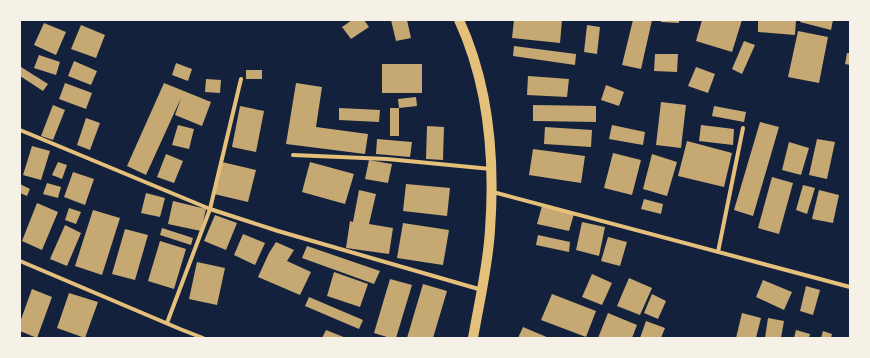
<svg xmlns="http://www.w3.org/2000/svg" width="870" height="358" font-family="Roboto,sans-serif">
<style>
.building{fill:#c6a872}
.lines{fill:none;stroke-linecap:round;stroke-linejoin:round}
.minor{stroke:#e5c07b;stroke-width:4}
.primary{stroke:#e5c07b;stroke-width:10}
</style>
<rect width="100%" height="100%" fill="#14213d"/>
<g class="building">
<polygon points="352,20 364,20 369,27 351,39 342,27"/>
<polygon points="391,20 407,20 411,38 396,41"/>
<polygon points="514,20 562,20 560,43 512,38"/>
<polygon points="633,20 652,20 641,69 622,65"/>
<polygon points="661,20 679,20 679,23 661,22"/>
<polygon points="702,20 742,20 732,52 696,41"/>
<polygon points="758,20 796,20 795,35 758,32"/>
<polygon points="801,20 833,20 831,30 800,22"/>
<polygon points="44,23 66,32 56,55 34,45"/>
<polygon points="81,25 105,35 96,58 71,49"/>
<polygon points="587,25 600,27 597,54 584,52"/>
<polygon points="798,31 828,37 819,83 788,77"/>
<polygon points="744,41 755,45 742,74 732,69"/>
<polygon points="514,46 576,54 575,65 513,56"/>
<polygon points="847,53 850,53 850,65 845,64"/>
<polygon points="655,54 678,54 677,72 654,71"/>
<polygon points="39,55 60,62 56,75 34,68"/>
<polygon points="74,61 97,71 91,85 68,76"/>
<polygon points="176,63 192,69 188,81 172,75"/>
<rect x="382" y="64" width="40" height="29"/>
<polygon points="21,67 48,84 43,91 20,76"/>
<polygon points="696,67 715,74 708,93 688,86"/>
<rect x="246" y="70" width="16" height="9"/>
<polygon points="528,76 569,79 567,97 527,95"/>
<polygon points="206,79 221,80 220,93 205,92"/>
<polygon points="65,83 92,93 86,109 59,99"/>
<polygon points="164,83 211,102 202,126 175,115 181,98 146,175 127,166"/>
<polygon points="296,83 322,87 316,127 368,134 365,154 286,144"/>
<polygon points="606,85 624,92 619,106 601,100"/>
<polygon points="416,97 417,106 399,108 398,99"/>
<polygon points="661,102 686,105 681,148 656,145"/>
<polygon points="53,105 65,110 53,140 41,136"/>
<polygon points="533,105 596,106 596,122 533,121"/>
<polygon points="240,106 264,111 256,152 232,147"/>
<polygon points="714,106 746,112 744,122 712,116"/>
<polygon points="339,108 380,110 379,122 339,120"/>
<rect x="390" y="108" width="9" height="28"/>
<polygon points="86,118 100,123 90,150 77,145"/>
<polygon points="760,122 779,127 753,216 734,210"/>
<polygon points="178,125 194,129 189,149 172,145"/>
<polygon points="612,125 645,132 643,145 609,139"/>
<polygon points="701,125 734,129 733,145 699,141"/>
<polygon points="427,126 444,127 443,160 426,159"/>
<polygon points="545,127 592,130 591,147 544,144"/>
<polygon points="377,139 412,142 410,157 376,154"/>
<polygon points="817,139 835,142 827,179 809,175"/>
<polygon points="687,141 732,153 724,187 678,176"/>
<polygon points="789,142 809,148 801,175 782,170"/>
<polygon points="32,146 50,151 41,180 23,175"/>
<polygon points="533,149 585,156 581,183 529,175"/>
<polygon points="613,153 641,160 632,195 604,188"/>
<polygon points="166,154 183,161 174,183 157,177"/>
<polygon points="652,154 677,162 667,196 643,189"/>
<polygon points="369,160 392,164 388,183 365,179"/>
<polygon points="58,162 67,165 62,179 52,175"/>
<polygon points="222,162 256,170 248,202 214,194"/>
<polygon points="310,162 354,174 345,204 302,192"/>
<polygon points="73,172 94,179 85,205 64,197"/>
<polygon points="772,177 793,183 779,234 758,228"/>
<polygon points="47,183 61,187 58,198 43,194"/>
<polygon points="20,184 30,189 27,196 20,193"/>
<polygon points="406,184 450,188 447,216 403,211"/>
<polygon points="803,185 815,188 807,214 796,210"/>
<polygon points="359,190 376,194 369,224 393,228 389,254 346,248 350,221 353,222"/>
<polygon points="819,190 839,195 833,223 812,219"/>
<polygon points="146,193 165,198 160,217 141,213"/>
<polygon points="644,199 663,204 661,214 641,209"/>
<polygon points="173,201 206,209 201,231 168,224"/>
<polygon points="37,203 58,212 42,250 22,241"/>
<polygon points="542,206 574,214 569,231 537,224"/>
<polygon points="69,208 81,212 76,224 65,220"/>
<polygon points="93,210 120,218 102,275 75,266"/>
<polygon points="215,215 237,223 226,250 204,241"/>
<polygon points="582,222 605,227 599,256 576,250"/>
<polygon points="403,223 449,230 443,265 397,258"/>
<polygon points="65,225 81,233 67,266 50,259"/>
<polygon points="162,228 193,238 191,245 160,235"/>
<polygon points="125,229 148,235 135,280 112,274"/>
<polygon points="243,234 265,243 255,265 234,255"/>
<polygon points="538,235 570,242 569,252 536,245"/>
<polygon points="608,237 627,242 620,266 601,261"/>
<polygon points="160,241 186,249 174,289 148,281"/>
<polygon points="276,242 294,250 287,261 311,272 300,295 258,277 269,253"/>
<polygon points="307,246 380,271 374,284 302,258"/>
<polygon points="197,262 225,268 217,305 189,299"/>
<polygon points="334,272 368,284 360,307 327,296"/>
<polygon points="592,274 612,283 602,305 582,297"/>
<polygon points="629,278 652,288 640,315 617,306"/>
<polygon points="390,279 412,285 396,338 390,338 374,333"/>
<polygon points="763,280 792,292 784,310 756,297"/>
<polygon points="423,284 447,291 433,338 407,338"/>
<polygon points="806,286 820,290 813,315 800,311"/>
<polygon points="32,289 52,297 37,338 20,331 20,322"/>
<polygon points="69,293 98,302 85,338 57,328"/>
<polygon points="552,294 596,311 586,337 541,320"/>
<polygon points="652,294 666,301 658,319 644,313"/>
<polygon points="309,297 363,320 359,329 305,306"/>
<polygon points="608,313 637,325 632,338 598,338"/>
<polygon points="742,313 761,318 756,338 736,338"/>
<polygon points="768,318 784,321 781,338 765,338"/>
<polygon points="646,321 665,328 661,338 640,338"/>
<polygon points="523,327 549,338 518,338"/>
<polygon points="326,330 346,338 322,338"/>
<polygon points="796,330 810,334 809,338 794,338"/>
<polygon points="823,331 832,334 831,338 821,338"/>
</g>
<g class="lines">
<g class="minor">
<polyline points="20,130 210,209 278,231 482,290"/>
<polyline points="293,155 387,159 491,169"/>
<polyline points="493,192 850,287"/>
<polyline points="718,252 743,128"/>
<polyline points="20,261 180,329 203,338"/>
<polyline points="167,323 210,209 241,79"/>
</g>
<path class="primary" d="M459 20C489 85 495 160 490 230 488 266 479 303 473 338"/>
</g>
<rect width="870" height="358" fill="none" stroke="#f6f1e7" stroke-width="42"/>
</svg>
